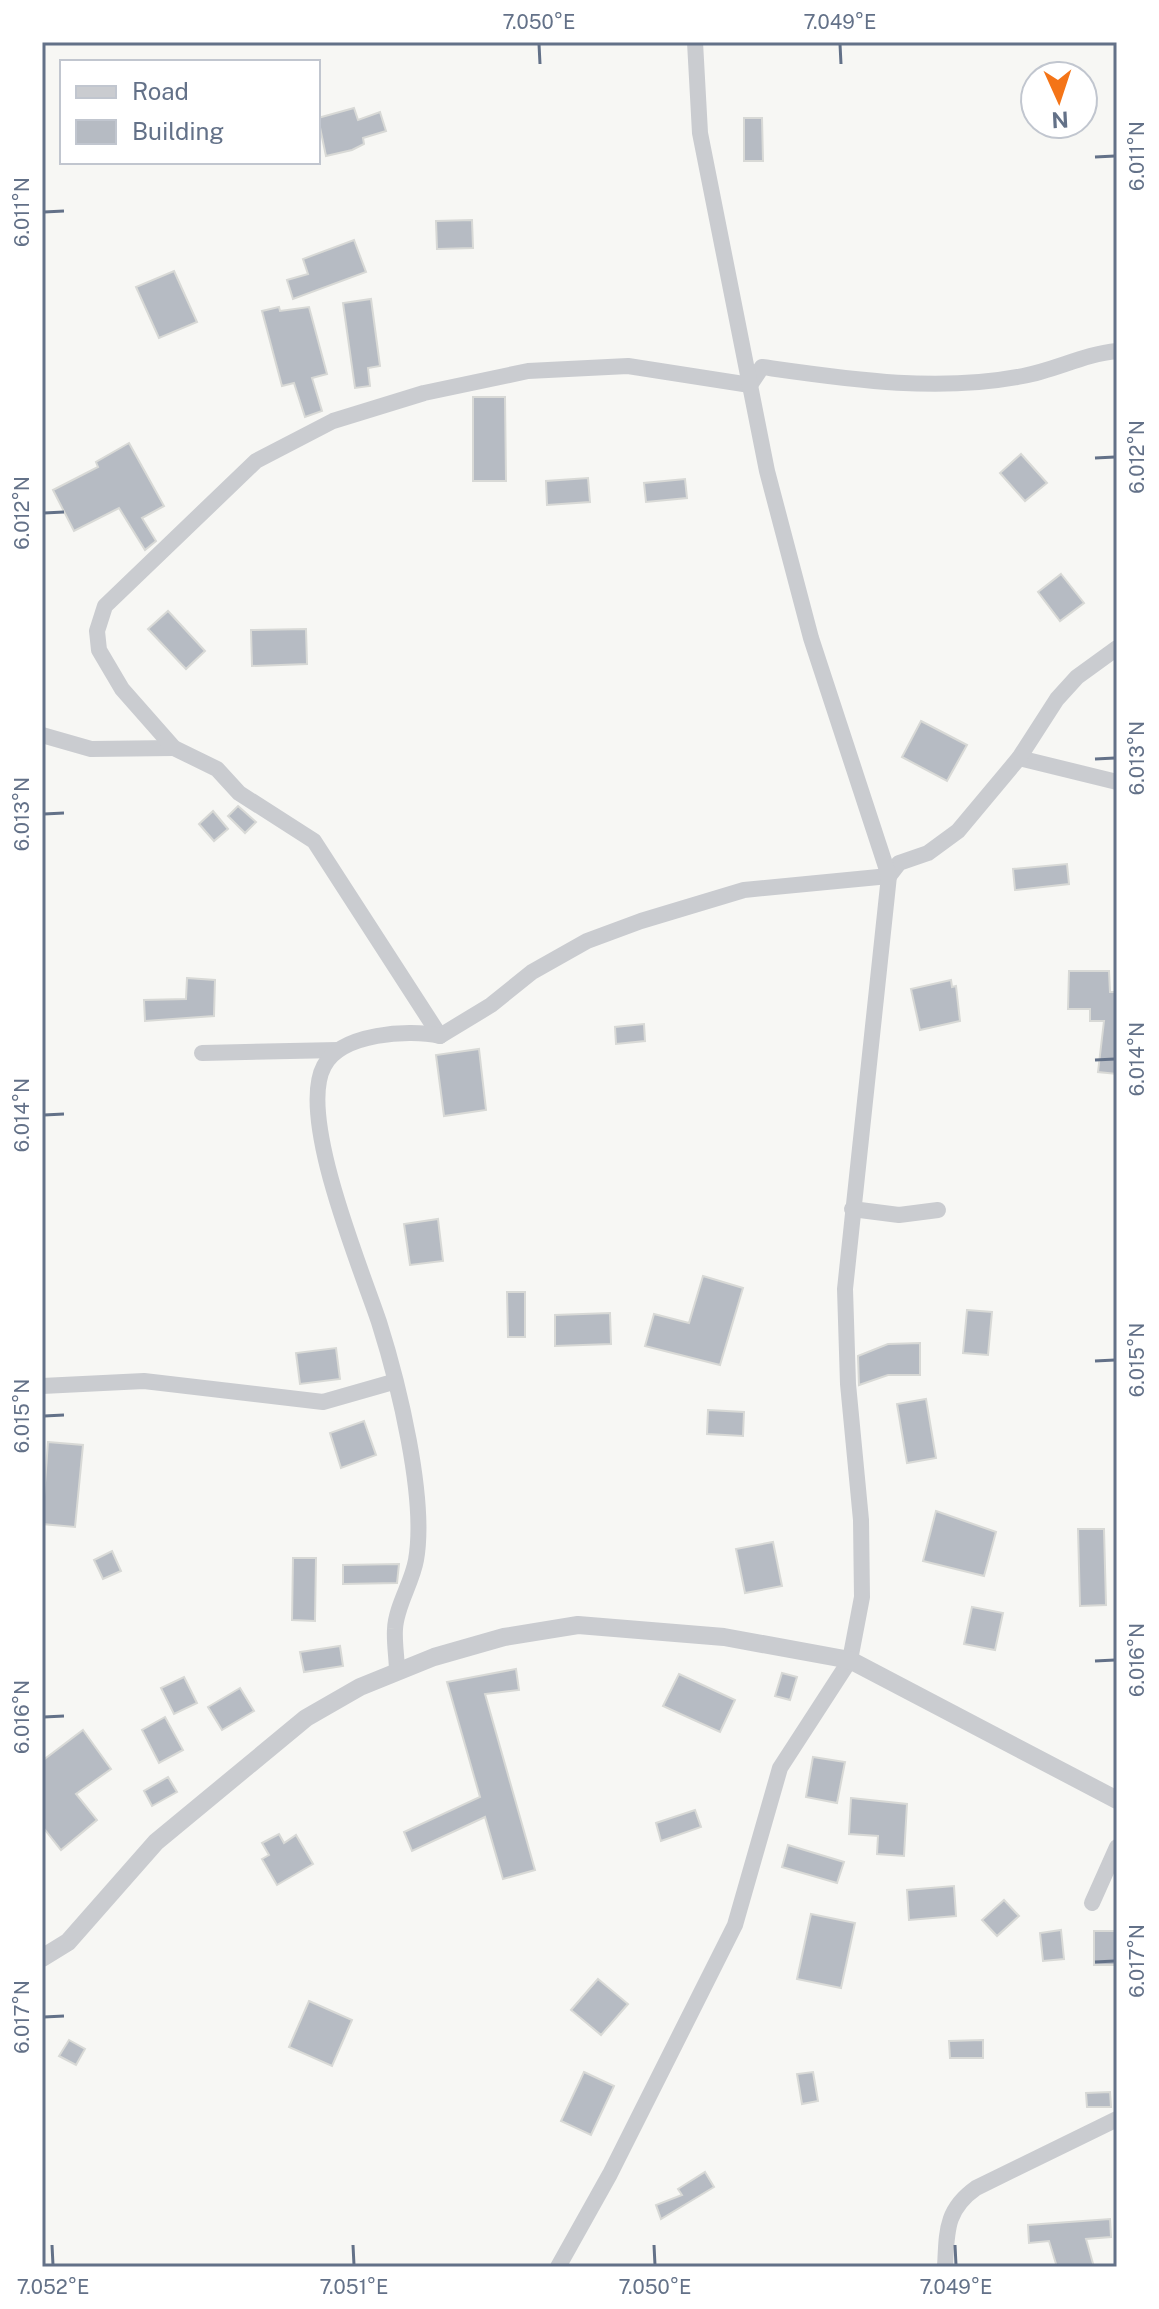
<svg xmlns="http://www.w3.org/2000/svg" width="1159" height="2309" font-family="'Public Sans',sans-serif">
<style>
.building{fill:#b6bbc3;stroke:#d8d9d6;stroke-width:2}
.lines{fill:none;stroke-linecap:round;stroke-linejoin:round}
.minor{stroke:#caccd0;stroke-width:16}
.tertiary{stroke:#caccd0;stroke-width:18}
.ticks{fill:none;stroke:#637188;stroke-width:3}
.neatline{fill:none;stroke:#637188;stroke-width:3}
.ticks-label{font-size:20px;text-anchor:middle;fill:#637188}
</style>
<rect width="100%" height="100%" fill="#f7f7f4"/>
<g class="building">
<polygon points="354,108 358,120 380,112 386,131 363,138 364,144 352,150 326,156 318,118"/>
<polygon points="744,118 762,118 763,161 744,161"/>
<polygon points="472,220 473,248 437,249 436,221"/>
<polygon points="354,240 366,272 293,299 287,280 308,274 303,259"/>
<polygon points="174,271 197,322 159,338 136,287"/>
<polygon points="371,299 380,366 368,368 370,386 355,388 343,303"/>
<polygon points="279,307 280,311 309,307 327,374 312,378 322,411 305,417 294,383 282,386 262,311"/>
<polygon points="473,397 505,397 506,481 473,481"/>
<polygon points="129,443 164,506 142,518 156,541 145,550 119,508 74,531 53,490 98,467 96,462"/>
<polygon points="1021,454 1047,483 1025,501 1000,473"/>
<polygon points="588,478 590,502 547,505 546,481"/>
<polygon points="685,479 687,498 646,502 644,483"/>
<polygon points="1061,574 1084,603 1060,621 1038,592"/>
<polygon points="168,611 205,651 186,669 148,629"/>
<polygon points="306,629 307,664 252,666 251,630"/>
<polygon points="921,721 967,745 947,781 902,757"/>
<polygon points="238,806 256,822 245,833 228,816"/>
<polygon points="213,811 228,829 214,841 199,824"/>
<polygon points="1067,864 1069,884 1015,890 1013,869"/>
<polygon points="1069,971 1109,971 1110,992 1117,992 1117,1074 1098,1072 1104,1021 1090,1021 1090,1009 1068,1009"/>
<polygon points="187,978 215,980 214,1016 145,1021 144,1000 186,999"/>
<polygon points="951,980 952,987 956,986 960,1021 920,1030 911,989"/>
<polygon points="644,1024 645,1041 616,1044 615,1027"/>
<polygon points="479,1049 486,1110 444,1116 436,1055"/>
<polygon points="438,1219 443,1261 410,1265 404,1224"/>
<polygon points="703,1276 743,1288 720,1365 645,1346 654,1314 689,1323"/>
<polygon points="507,1292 525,1292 525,1337 508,1337"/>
<polygon points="967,1310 992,1312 988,1355 963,1353"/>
<polygon points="610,1313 611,1344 555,1346 555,1315"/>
<polygon points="920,1343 920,1375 888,1375 859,1385 858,1356 888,1344"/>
<polygon points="336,1348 340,1379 300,1384 296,1353"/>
<polygon points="926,1399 936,1458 907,1463 897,1404"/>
<polygon points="708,1410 744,1412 743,1436 707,1434"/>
<polygon points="364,1421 376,1455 341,1468 330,1433"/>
<polygon points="48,1442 83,1445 75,1527 42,1524"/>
<polygon points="936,1511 996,1532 984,1576 923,1561"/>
<polygon points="1078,1529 1104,1529 1106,1605 1080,1606"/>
<polygon points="773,1542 782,1586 745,1593 736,1549"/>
<polygon points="112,1551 121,1571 103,1579 94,1560"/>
<polygon points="293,1558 316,1558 315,1621 292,1620"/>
<polygon points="399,1564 397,1583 343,1584 343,1565"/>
<polygon points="972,1607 1003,1613 995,1650 964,1644"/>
<polygon points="340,1646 343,1666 304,1672 300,1652"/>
<polygon points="516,1669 519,1690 485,1694 535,1870 503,1879 485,1817 412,1851 404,1832 480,1797 447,1682"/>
<polygon points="782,1673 797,1677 790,1700 775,1696"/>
<polygon points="679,1674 735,1700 720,1732 663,1706"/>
<polygon points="184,1677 197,1703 174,1714 161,1688"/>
<polygon points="240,1688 254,1711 222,1730 208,1707"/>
<polygon points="165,1717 183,1750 159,1763 142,1730"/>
<polygon points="83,1730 111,1769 76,1794 97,1820 61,1850 42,1826 42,1761"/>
<polygon points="813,1757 845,1762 837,1803 806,1797"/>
<polygon points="168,1777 177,1792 152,1806 144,1791"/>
<polygon points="851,1798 907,1804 904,1856 877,1854 878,1836 849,1834"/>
<polygon points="695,1810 701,1827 661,1841 656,1823"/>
<polygon points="279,1834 284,1843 296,1835 313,1864 277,1885 262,1859 269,1855 262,1843"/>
<polygon points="788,1845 844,1862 837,1883 782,1867"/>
<polygon points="954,1886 956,1916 909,1920 907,1890"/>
<polygon points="1004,1900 1019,1916 997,1936 982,1920"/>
<polygon points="811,1914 855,1923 841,1988 797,1979"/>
<polygon points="1061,1930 1064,1959 1043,1961 1040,1933"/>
<rect x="1094" y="1931" width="23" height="34"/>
<polygon points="598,1979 628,2004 601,2035 571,2010"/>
<polygon points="309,2001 352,2020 332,2066 289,2047"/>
<polygon points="69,2040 85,2049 76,2065 59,2056"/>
<polygon points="983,2040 983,2058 950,2058 949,2041"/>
<polygon points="584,2072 614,2086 591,2135 561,2121"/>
<polygon points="813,2072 818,2101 802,2104 797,2074"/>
<polygon points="1110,2092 1111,2107 1087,2107 1086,2093"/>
<polygon points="705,2172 714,2187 661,2219 656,2205 682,2195 678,2189"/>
<polygon points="1110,2219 1111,2237 1086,2239 1094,2267 1057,2267 1049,2241 1029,2243 1028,2225"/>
</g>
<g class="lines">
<g class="minor">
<polyline points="42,735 91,749 174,748"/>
<polyline points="1019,758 1117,782"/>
<path d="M440 1036 314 841 239 793 217 769 174 748 122 689 99 650 97 631 105 606 256 461 333 421 424 393 528 371 628 366 750 385 762 367C847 379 937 393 1023 376 1056 370 1084 354 1117 351"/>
<polyline points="202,1053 338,1050"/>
<polyline points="852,1209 899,1215 938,1210"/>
<polyline points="42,1386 144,1381 323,1402 393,1382"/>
<path d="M397 1672C397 1658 394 1643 395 1629 396 1606 412 1583 416 1560 427 1498 398 1382 379 1322 361 1268 297 1116 324 1066 341 1033 409 1029 440 1036L491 1005 532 972 587 941 641 921 744 890 889 876 899 863 928 853 958 831 1019 758 1057 699 1077 677 1117 648"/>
<polyline points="1092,1903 1117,1847"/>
<polyline points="558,2267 610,2174 735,1925 780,1768 850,1660 862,1597 861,1520 848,1384 845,1289 889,876 811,638 767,471 700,133 695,42"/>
<path d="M945 2267C947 2232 945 2210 976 2188L1117 2119"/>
</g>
<polyline class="tertiary" points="42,1958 68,1942 156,1842 306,1718 360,1687 434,1657 504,1637 578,1625 724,1637 850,1660 1117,1800"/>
</g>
<path class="ticks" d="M539 44 540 64M840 44 841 64M1095 157 1115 156M44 212 64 211M1095 458 1115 457M44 513 64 512M1095 759 1115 758M44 814 64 813M1095 1060 1115 1059M44 1115 64 1114M1095 1361 1115 1360M44 1416 64 1415M1095 1661 1115 1660M44 1717 64 1716M1095 1962 1115 1961M44 2017 64 2016M52 2245 53 2265M353 2245 354 2265M654 2245 655 2265M955 2245 956 2265"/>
<rect width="1159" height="2309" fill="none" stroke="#ffffff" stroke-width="88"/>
<rect x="60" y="60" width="260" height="104" fill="#ffffff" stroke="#c1c6cf" stroke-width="2"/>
<rect x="76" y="86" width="40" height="12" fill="#caccd0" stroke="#c1c6cf" stroke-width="2"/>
<text x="132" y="100" font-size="24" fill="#637188">Road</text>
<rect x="76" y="120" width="40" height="24" fill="#b6bbc3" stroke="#c1c6cf" stroke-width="2"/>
<text x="132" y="140" font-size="24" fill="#637188">Building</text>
<g transform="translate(1059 100) rotate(177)"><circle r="38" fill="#ffffff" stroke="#c1c6cf" stroke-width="2"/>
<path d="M0-6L14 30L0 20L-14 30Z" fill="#f47417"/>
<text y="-12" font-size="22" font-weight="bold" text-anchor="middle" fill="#637188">N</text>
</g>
<rect x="44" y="44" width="1071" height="2221" class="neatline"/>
<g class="ticks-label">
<text x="539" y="29">7.050°E</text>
<text x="840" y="29">7.049°E</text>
<text transform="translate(1137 156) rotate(-90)" y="7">6.011°N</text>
<text transform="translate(22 212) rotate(-90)" y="7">6.011°N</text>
<text transform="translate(1137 457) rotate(-90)" y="7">6.012°N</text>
<text transform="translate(22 513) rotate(-90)" y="7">6.012°N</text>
<text transform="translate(1137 758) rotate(-90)" y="7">6.013°N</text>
<text transform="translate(22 814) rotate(-90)" y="7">6.013°N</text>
<text transform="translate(1137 1059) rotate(-90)" y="7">6.014°N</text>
<text transform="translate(22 1115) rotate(-90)" y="7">6.014°N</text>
<text transform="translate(1137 1360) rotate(-90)" y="7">6.015°N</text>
<text transform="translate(22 1416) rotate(-90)" y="7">6.015°N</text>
<text transform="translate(1137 1660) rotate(-90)" y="7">6.016°N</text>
<text transform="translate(22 1717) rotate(-90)" y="7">6.016°N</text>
<text transform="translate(1137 1961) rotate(-90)" y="7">6.017°N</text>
<text transform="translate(22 2017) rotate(-90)" y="7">6.017°N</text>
<text x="53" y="2294">7.052°E</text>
<text x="354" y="2294">7.051°E</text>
<text x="655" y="2294">7.050°E</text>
<text x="956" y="2294">7.049°E</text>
</g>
</svg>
